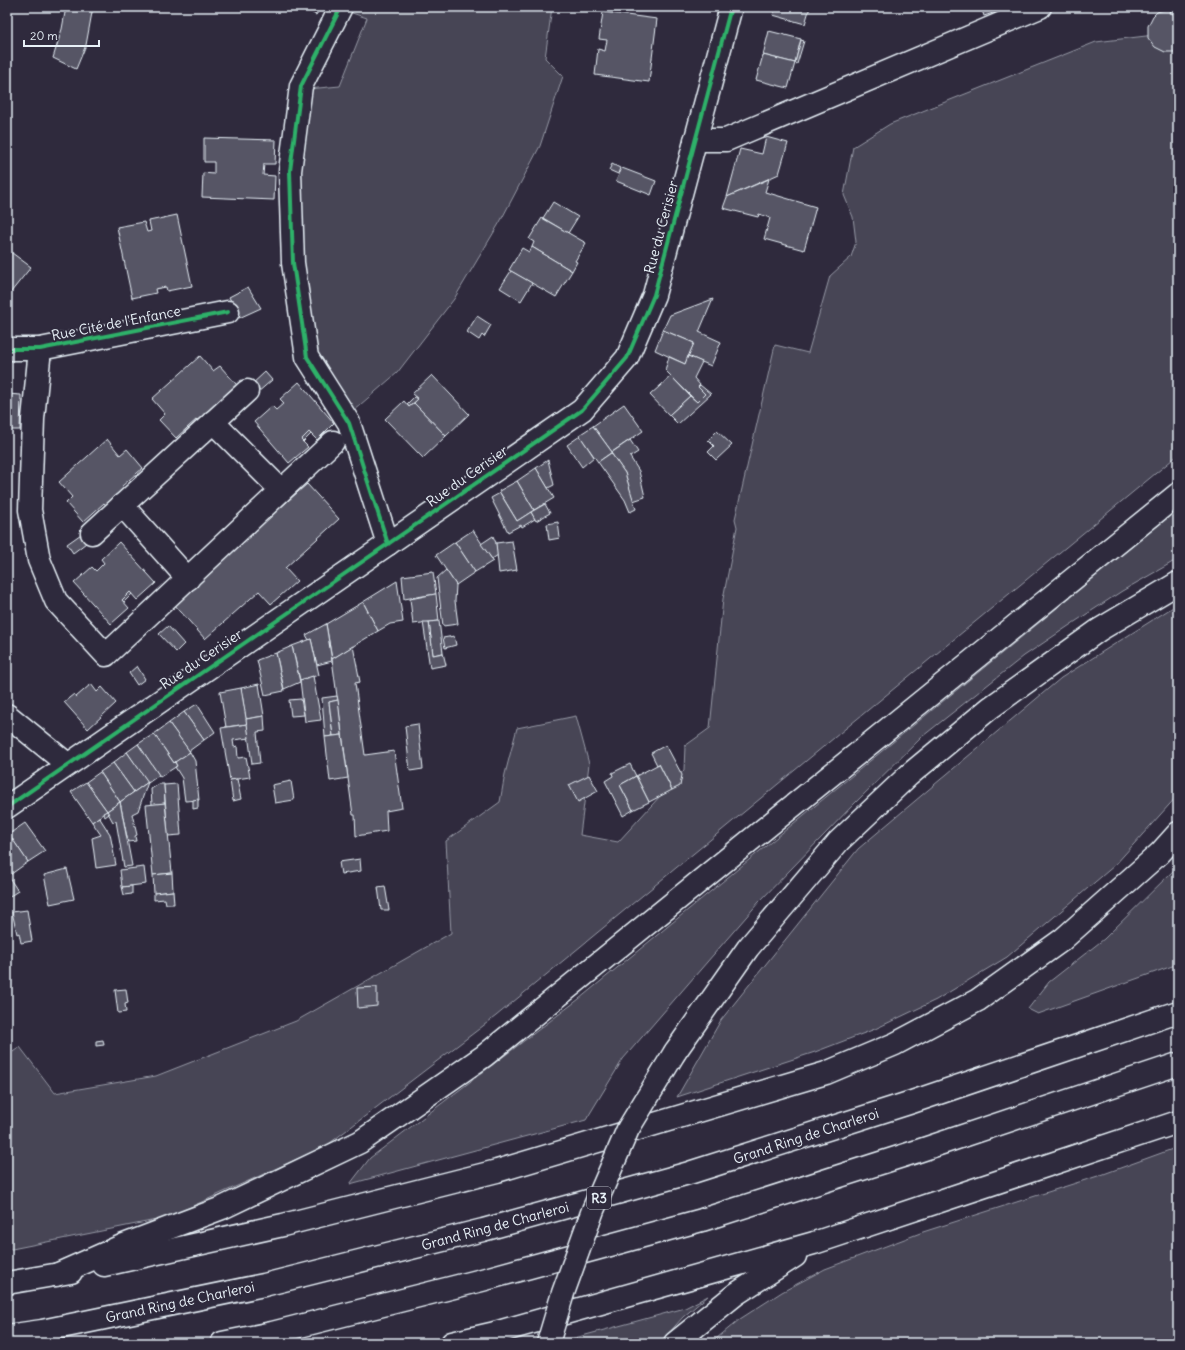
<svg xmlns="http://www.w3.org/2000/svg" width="1185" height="1350" font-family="Delius,sans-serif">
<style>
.green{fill:#464455;stroke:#979aa6}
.building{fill:#575565;stroke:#e8f1f8}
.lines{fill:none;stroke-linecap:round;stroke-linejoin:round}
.minor-casing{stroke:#e8f1f8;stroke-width:25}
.highway-casing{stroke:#e8f1f8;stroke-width:25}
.minor{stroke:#2f2a3d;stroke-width:22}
.highway{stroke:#2f2a3d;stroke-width:22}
.highway-bridge-casing{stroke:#e8f1f8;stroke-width:25;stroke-linecap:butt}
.highway-bridge{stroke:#2f2a3d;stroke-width:22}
.cycleway-casing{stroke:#2f2a3d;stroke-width:6}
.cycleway{stroke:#2db169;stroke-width:4}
.labels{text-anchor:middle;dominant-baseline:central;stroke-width:4;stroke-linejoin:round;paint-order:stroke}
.shield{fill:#2f2a3d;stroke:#b0b5c0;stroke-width:1}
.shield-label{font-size:13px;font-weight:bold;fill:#e8f1f8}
.street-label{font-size:14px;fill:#e8f1f8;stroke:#2f2a3d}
</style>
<rect width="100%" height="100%" fill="#2f2a3d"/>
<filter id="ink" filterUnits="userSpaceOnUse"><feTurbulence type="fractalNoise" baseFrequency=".025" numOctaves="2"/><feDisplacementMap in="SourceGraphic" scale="8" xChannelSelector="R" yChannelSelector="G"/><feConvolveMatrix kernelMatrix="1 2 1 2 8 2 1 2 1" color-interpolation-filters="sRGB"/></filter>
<g filter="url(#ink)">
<g class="green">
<polygon points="349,7 552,7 545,58 563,76 540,146 500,222 454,299 397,373 353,411 313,350 299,266 298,173 308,89 340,86 367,18 346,11"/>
<polygon points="1171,33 1178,42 1178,455 496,1016 326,1146 166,1218 7,1250 7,1056 20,1047 55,1093 156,1076 296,1021 451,933 446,841 500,802 505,774 517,728 576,716 589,764 580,835 618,842 684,770 685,746 710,728 723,599 737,527 735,519 775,345 808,353 830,276 851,257 856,242 853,217 844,195 853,147 890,124 1096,42"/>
<polygon points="1178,509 1178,559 1122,591 1073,623 1024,656 923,736 855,803 759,902 623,1059 586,1120 350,1184 370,1158 579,999"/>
<polygon points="1178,604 1178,795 1115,865 1007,957 936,1000 875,1029 815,1052 677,1097 721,1020 858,849 1061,678"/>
<polygon points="1178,866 1178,964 1038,1014 1028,1009 1049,982 1104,939"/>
<polygon points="1178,1147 1178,1343 711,1343 740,1319 782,1292 825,1269 923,1232 1101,1175"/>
<polygon points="708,1296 683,1317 660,1343 571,1343 571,1339 685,1308"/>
</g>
<g class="building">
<polygon points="66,7 93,7 86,45 76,69 53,58 62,29"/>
<polygon points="302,7 321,7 316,15"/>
<polygon points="776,7 810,7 805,24 773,15"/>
<polygon points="981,7 997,7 999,11 984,16"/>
<polygon points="1166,7 1178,7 1178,10 1174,9 1167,9"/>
<polygon points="1168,8 1178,10 1177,15 1170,13 1171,10 1167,10"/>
<polygon points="1167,9 1171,10 1170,13 1177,15 1178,11 1178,51 1177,52 1165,52 1155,47 1148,38 1148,26 1153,16 1157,12"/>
<polygon points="603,12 657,19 649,82 595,75 598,49 605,51 607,40 599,39"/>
<polygon points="769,31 801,39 795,63 763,55"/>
<polygon points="801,40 804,41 797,64 795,63"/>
<polygon points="763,55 795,63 788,88 756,80"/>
<polygon points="766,137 788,143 779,174 727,197 740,149 762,154"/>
<polygon points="204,138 276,140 275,164 264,164 263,175 275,176 274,200 202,197 203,173 214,174 214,162 204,162"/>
<polygon points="612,164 620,168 618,174 609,170"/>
<polygon points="622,168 656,181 651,195 616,181"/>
<polygon points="769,179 765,192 816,207 804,250 764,239 770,218 759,214 758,217 723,208 727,197"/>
<polygon points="553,202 578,217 568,233 543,218"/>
<polygon points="177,215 192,286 167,291 166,287 155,289 156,293 132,298 117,227 144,222 147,232 151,231 149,221"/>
<polygon points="542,218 586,243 575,261 577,262 572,271 532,247 534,242 529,239"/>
<polygon points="532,247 572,271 556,297 509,270 522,248 529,252"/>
<polygon points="8,250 31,267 7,297 7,251"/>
<polygon points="511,271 532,283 521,301 500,288"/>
<polygon points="248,287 261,308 239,318 229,297"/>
<polygon points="713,299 699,332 721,342 711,366 688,356 694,343 663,330 670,315"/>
<polygon points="477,316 491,325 484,337 482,335 479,340 467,332"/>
<polygon points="663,330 694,343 685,364 655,350"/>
<polygon points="200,356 213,371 220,366 237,385 216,403 220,408 201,425 197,419 176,438 159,420 165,414 152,399"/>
<polygon points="688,356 702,362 694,378 700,385 698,387 705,394 697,402 665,370 669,357 685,364"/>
<polygon points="265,372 272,380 257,393 250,386"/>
<polygon points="432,375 469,414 446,436 414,403 418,399 412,394"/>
<polygon points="671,376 690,396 669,415 650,395"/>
<polygon points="299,382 334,423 317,440 309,432 301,440 308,447 289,463 254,422 272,406 276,410 284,403 280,399"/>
<polygon points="700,385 711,394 678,424 669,415 690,396 697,402 705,394 698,387"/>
<polygon points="7,394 21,395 20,430 7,430"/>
<polygon points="414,397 415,397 418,399 409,407 407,404"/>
<polygon points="404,401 409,407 414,403 446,436 423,458 385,419"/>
<polygon points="624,404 643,431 612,452 593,426"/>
<polygon points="593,426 612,452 598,462 579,435"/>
<polygon points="717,431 732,445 716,460 708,452 714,446 708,440"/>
<polygon points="309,432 311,434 303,442 301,440"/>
<polygon points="580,436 594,457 582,467 567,445"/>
<polygon points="107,439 120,455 127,449 143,468 122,486 127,491 108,508 104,503 83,522 66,503 72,497 59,482"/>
<polygon points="630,440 638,452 630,457 639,471 645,497 633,501 625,473 611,453"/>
<polygon points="611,453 625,473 636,509 630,512 625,500 598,462"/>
<polygon points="548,460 554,485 548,488 536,468"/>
<polygon points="536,468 554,498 534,510 517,481"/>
<polygon points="517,481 534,510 517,521 499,491"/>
<polygon points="307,484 339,519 285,568 297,581 271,604 259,591 205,639 173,603"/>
<polygon points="500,493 517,521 531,512 535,519 522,527 521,525 508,532 491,498"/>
<polygon points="545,504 550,513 536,521 531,512"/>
<polygon points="558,522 560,538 549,540 547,524"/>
<polygon points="473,530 493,561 475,572 455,542"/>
<polygon points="84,532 90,540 73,553 67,544"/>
<polygon points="493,536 496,543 498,555 492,559 481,544"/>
<polygon points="512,541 517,570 499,573 496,543"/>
<polygon points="119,542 156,583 137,600 130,592 122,600 129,608 111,624 74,583 92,567 96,571 104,563 101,559"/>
<polygon points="455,542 475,572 456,585 436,555"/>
<polygon points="446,570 456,585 455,601 458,624 443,626 437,578"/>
<polygon points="433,572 436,594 404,599 402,576"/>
<polygon points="397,581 403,622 390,624 378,631 363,602"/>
<polygon points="130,592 132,594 124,602 122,600"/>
<polygon points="435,594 436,594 439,621 413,624 410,599"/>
<polygon points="363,602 378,631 332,659 326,624"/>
<polygon points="439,621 443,653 433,655 429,622"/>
<polygon points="423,622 429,622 433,655 443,653 446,665 430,668"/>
<polygon points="326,624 332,661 317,665 311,639 309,640 306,635"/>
<polygon points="168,626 184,644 176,652 159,634"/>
<polygon points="454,636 456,645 445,648 443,638"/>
<polygon points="311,639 319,675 300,680 292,646"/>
<polygon points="292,646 300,682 284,689 276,653"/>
<polygon points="353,646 360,682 355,683 365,755 394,751 402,808 386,811 387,831 356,836 355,815 353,815 332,659"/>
<polygon points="276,653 284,691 265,695 257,660"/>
<polygon points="137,666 145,679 137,685 129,673"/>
<polygon points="313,676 321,720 305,722 300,680"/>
<polygon points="91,684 97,692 102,687 116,703 88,729 64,702 74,694 76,697"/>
<polygon points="259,684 264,716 246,719 241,688"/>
<polygon points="241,688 247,724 226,727 220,692"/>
<polygon points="337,696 338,700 329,702 333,736 325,737 322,698"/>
<polygon points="301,699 304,715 291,716 289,700"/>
<polygon points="338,700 342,735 333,736 329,702"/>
<polygon points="197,704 215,732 204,740 184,712"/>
<polygon points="184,712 204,740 189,751 169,723"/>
<polygon points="264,716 265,731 257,732 260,763 252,764 246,719"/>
<polygon points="169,723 190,752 174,763 154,734"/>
<polygon points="247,724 249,738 233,740 234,747 237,746 238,758 246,757 250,777 230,780 221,728"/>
<polygon points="418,724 423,769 410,771 405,726"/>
<polygon points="154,734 174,763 175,762 177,766 160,777 138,744"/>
<polygon points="342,735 348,778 330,781 325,737"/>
<polygon points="138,744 159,775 148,783 127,752"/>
<polygon points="666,745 682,775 680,786 672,790 659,764 657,765 651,753"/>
<polygon points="127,752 148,782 134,792 113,763"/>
<polygon points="190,752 195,761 199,800 185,801 182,778 175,767 177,766 175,762"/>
<polygon points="113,763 134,792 120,802 100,772"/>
<polygon points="630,764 636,776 620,785 633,810 623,816 605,781 613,776 612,773"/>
<polygon points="659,764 672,790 649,802 636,776"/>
<polygon points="100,772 120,802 107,811 86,782"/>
<polygon points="589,775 598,791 578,802 569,785"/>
<polygon points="636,776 649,802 633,810 620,785"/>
<polygon points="237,779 241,799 233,801 230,780"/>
<polygon points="291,781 294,800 275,803 272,785"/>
<polygon points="86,782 107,811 92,822 71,792"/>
<polygon points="148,782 138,811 132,814 137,835 135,836 136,841 128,842 120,802"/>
<polygon points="159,784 164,784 165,803 152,805 151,789"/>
<polygon points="177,784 181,835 168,836 164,785"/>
<polygon points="198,799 198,808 193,809 193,800"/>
<polygon points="120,802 132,866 124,867 116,821 113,822 107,811"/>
<polygon points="165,803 172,873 153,875 146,805"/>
<polygon points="107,811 109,814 105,817 103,813"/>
<polygon points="99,817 110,834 116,865 96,868 92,838 101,835 92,822"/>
<polygon points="25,823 45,851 28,862 9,834"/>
<polygon points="9,834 28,862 7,877 7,836"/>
<polygon points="360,859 361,871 341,874 339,862"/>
<polygon points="144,867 146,884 122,887 120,870"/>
<polygon points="67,869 74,899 50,904 44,875"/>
<polygon points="172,873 173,891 154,893 153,875"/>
<polygon points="8,876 18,891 7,898 7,877"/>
<polygon points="132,886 132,894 124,895 122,887"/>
<polygon points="385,886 389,910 381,910 378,887"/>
<polygon points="173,891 174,904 166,904 165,899 154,900 154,893"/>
<polygon points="27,910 32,941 21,943 19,933 17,934 12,912"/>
<polygon points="377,987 377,1006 358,1008 357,988"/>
<polygon points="126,989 128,1003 125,1004 126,1012 118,1013 115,990"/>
<polygon points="103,1040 104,1045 96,1046 96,1041"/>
</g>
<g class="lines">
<g class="minor-casing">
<g id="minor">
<polyline points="341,7 301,86 290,171 293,263 307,357 349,423 388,544"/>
<polyline points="695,140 726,140 1040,7"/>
<polyline points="7,349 40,349 228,312"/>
<polyline points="40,349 33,419 30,510 39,560 56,601 106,655 333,442"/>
<polyline points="213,422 281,490"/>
<polyline points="122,505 188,579"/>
<polyline points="92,533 247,391"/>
<polyline points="7,715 67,764"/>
<polyline points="7,807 582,410 627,358 654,295 731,7"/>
</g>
</g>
<g class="highway-casing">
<g id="highway">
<polyline points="675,1052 748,948 839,841 909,775 990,708 1099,630 1178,583"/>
<polyline points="104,1265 283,1225 497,1171 826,1073 895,1044 978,1000 1062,940 1160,853 1178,833"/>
<polyline points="56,1275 124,1245 222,1208 360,1142 484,1056 1178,494"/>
<polyline points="7,1283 71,1272"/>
<polyline points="7,1336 42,1331 264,1285 483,1230 689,1173 912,1102 1178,1012"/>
<polyline points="222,1343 272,1333 482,1280 702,1220 918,1151 1178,1064"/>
<polyline points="452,1343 491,1334 814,1243 1178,1122"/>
<polyline points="675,1343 736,1294 795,1256"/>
</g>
</g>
<use href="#minor" class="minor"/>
<use href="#highway" class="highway"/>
<g class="highway-bridge-casing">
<polyline id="highway-bridge" points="548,1343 563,1293 593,1210 628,1129 675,1052"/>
</g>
<use href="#highway-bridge" class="highway-bridge"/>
<g class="cycleway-casing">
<g id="cycleway">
<polyline points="341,7 301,86 290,171 293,263 307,357 349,423 388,544"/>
<polyline points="7,349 40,349 228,312"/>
<polyline points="7,807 582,410 627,358 654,295 731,7"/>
</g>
</g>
<use href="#cycleway" class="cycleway"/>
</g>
</g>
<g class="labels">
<rect class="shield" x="587" y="1187" width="24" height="22" rx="3"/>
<g class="shield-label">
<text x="599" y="1198">R3</text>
</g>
<g class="street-label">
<text transform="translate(661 227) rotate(-75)">Rue du Cerisier</text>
<text transform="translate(116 323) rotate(-11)">Rue Cité de l'Enfance</text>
<text transform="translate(467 476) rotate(-35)">Rue du Cerisier</text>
<text transform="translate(201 659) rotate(-34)">Rue du Cerisier</text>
<text transform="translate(806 1136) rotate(-18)">Grand Ring de Charleroi</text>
<text transform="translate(495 1226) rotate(-15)">Grand Ring de Charleroi</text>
<text transform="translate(180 1302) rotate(-12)">Grand Ring de Charleroi</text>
</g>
</g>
<rect width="1185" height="1350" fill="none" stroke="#2f2a3d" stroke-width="24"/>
<rect x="12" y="12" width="1161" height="1326" fill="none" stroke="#e8f1f8" stroke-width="1.5" filter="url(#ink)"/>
<path d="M24 40v6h75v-6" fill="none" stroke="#e8f1f8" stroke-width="2"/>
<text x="30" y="40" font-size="12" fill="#e8f1f8" stroke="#2f2a3d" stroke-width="3" paint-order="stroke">20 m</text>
</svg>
